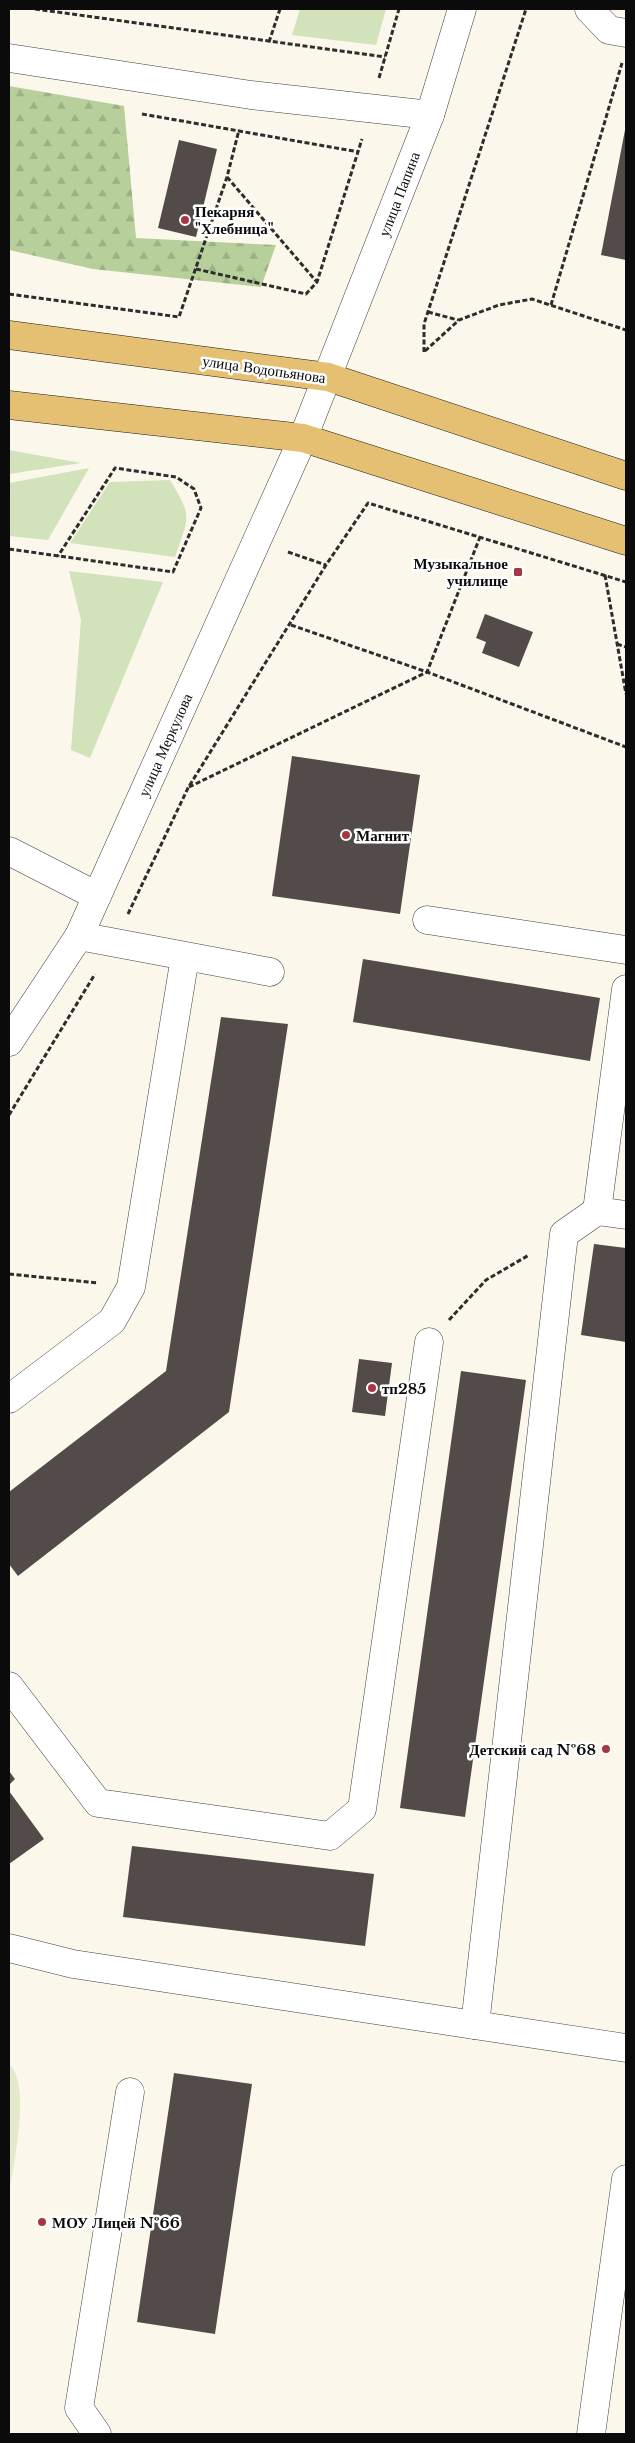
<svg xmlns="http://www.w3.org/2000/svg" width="635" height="2443" font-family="'Libre Baskerville',serif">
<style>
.grass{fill:#d2e2ba}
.forest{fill:url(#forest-firs)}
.pitch{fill:#e2eaca}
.building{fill:#524b49}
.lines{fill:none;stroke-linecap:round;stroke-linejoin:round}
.minor-casing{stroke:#3e3e3e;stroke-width:29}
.major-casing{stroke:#1c1c1c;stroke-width:29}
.path{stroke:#2d2d2d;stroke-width:3;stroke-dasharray:5 2.5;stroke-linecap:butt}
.minor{stroke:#fff;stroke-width:28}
.major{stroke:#e6c072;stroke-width:28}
.poi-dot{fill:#a73645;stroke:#fff;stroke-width:2}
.labels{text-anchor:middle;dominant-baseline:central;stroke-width:5;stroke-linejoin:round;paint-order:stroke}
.street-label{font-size:15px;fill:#0b0b0b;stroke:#fff}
.poi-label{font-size:15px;font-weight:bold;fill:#0b0b0b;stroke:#fff;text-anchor:start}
</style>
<defs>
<pattern id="forest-firs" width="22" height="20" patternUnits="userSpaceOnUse" patternTransform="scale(1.25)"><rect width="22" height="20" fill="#b7d09b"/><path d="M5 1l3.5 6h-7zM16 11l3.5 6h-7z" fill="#9cb184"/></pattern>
</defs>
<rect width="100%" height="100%" fill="#fcf7eb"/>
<g class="grass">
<polygon points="300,9 386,9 376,45 292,35"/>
<polygon points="9,450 81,463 9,474"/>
<polygon points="89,468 48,540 9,536 9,483"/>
<path d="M170 480C193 518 189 516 175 557L70 543 110 482Z"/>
<polygon points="69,571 163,582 90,758 71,750 81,620"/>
</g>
<polygon class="forest" points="9,86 124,106 136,238 276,245 261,287 93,269 9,250"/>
<path class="pitch" d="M9 2064C32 2084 13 2166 9 2195Z"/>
<g class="building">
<polygon points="625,130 626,130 626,260 601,255"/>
<polygon points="179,140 217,149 196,237 158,228"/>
<polygon points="485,614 533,632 519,667 482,653 486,642 476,638"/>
<polygon points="292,756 420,775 400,914 272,896"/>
<polygon points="363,959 600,998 590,1061 353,1022"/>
<polygon points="221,1017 288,1024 229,1412 18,1576 9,1564 9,1492 166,1371"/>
<polygon points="594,1244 626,1248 626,1342 581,1335"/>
<polygon points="359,1359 392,1363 385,1416 352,1412"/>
<polygon points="461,1371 526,1380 465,1817 400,1808"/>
<polygon points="9,1771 15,1779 9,1785"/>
<polygon points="9,1791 44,1839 9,1864"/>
<polygon points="132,1846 374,1874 365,1946 123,1917"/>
<polygon points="174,2073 252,2084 215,2334 137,2322"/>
</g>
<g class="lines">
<g class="minor-casing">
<g id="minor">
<polyline points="589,9 609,30 626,33"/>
<polyline points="9,58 251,95 430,115"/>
<polyline points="9,851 97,896"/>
<polyline points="427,920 626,950"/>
<polyline points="79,936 270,972"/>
<polyline points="626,989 597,1211 626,1215"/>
<polyline points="9,1042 79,936 303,438 430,115 462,9"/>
<polyline points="9,1399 112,1321 131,1287 185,957"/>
<polyline points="9,1686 98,1803 330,1836 362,1809 429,1342"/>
<polyline points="9,1948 73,1964 626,2048"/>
<polyline points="475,2025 564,1234 597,1211"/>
<polyline points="97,2434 79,2408 130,2092"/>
<polyline points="591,2434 626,2179"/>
</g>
</g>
<g class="major-casing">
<g id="major">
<polyline points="9,335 328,377 626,476"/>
<polyline points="9,405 303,438 626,541"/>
</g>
</g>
<g class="path">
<polyline points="35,9 385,57"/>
<polyline points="269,42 280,9"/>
<polyline points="379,78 399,9"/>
<polyline points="142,114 359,152"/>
<polyline points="227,177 316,281"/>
<polyline points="196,269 306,294 317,282 362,139"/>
<polyline points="9,294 179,317 227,177 239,130"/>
<polyline points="551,305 622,63"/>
<polyline points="428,312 458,320"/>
<polyline points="425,351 459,320 499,305 532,299 626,330"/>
<polyline points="424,352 424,324 526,9"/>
<polyline points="9,549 173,572 201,508 194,489 176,477 115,468 58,556"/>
<polyline points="288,552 326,565"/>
<polyline points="605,575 626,694"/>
<polyline points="291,625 427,672 626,747"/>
<polyline points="617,644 626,647"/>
<polyline points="189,787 427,672 480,537"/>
<polyline points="128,914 188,788 326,565 368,503 626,582"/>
<polyline points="9,1115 95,974"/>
<polyline points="9,1274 98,1283"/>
<polyline points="449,1320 486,1280 529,1255"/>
</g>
<use href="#minor" class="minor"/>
<use href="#major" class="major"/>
</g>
<g class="poi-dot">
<circle cx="185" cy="220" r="5"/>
<rect x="513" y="567" width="10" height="10" rx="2.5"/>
<circle cx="346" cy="835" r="5"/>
<circle cx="372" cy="1388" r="5"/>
<circle cx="606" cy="1749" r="5"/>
<circle cx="42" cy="2222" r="5"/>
</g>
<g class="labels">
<g class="street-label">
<text transform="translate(399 194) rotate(-69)">улица Папина</text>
<text transform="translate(264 369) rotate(8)">улица Водопьянова</text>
<text transform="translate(165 745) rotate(-66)">улица Меркулова</text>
</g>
<g class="poi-label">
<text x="195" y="211">Пекарня<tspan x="195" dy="17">"Хлебница"</tspan></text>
<text x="508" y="563" text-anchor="end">Музыкальное<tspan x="508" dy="17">училище</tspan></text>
<text x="356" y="835">Магнит</text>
<text x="382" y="1388">тп285</text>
<text x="596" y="1749" text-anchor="end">Детский сад №68</text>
<text x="52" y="2222">МОУ Лицей №66</text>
</g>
</g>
<rect width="635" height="2443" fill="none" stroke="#0b0b0b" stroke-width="20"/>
</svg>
